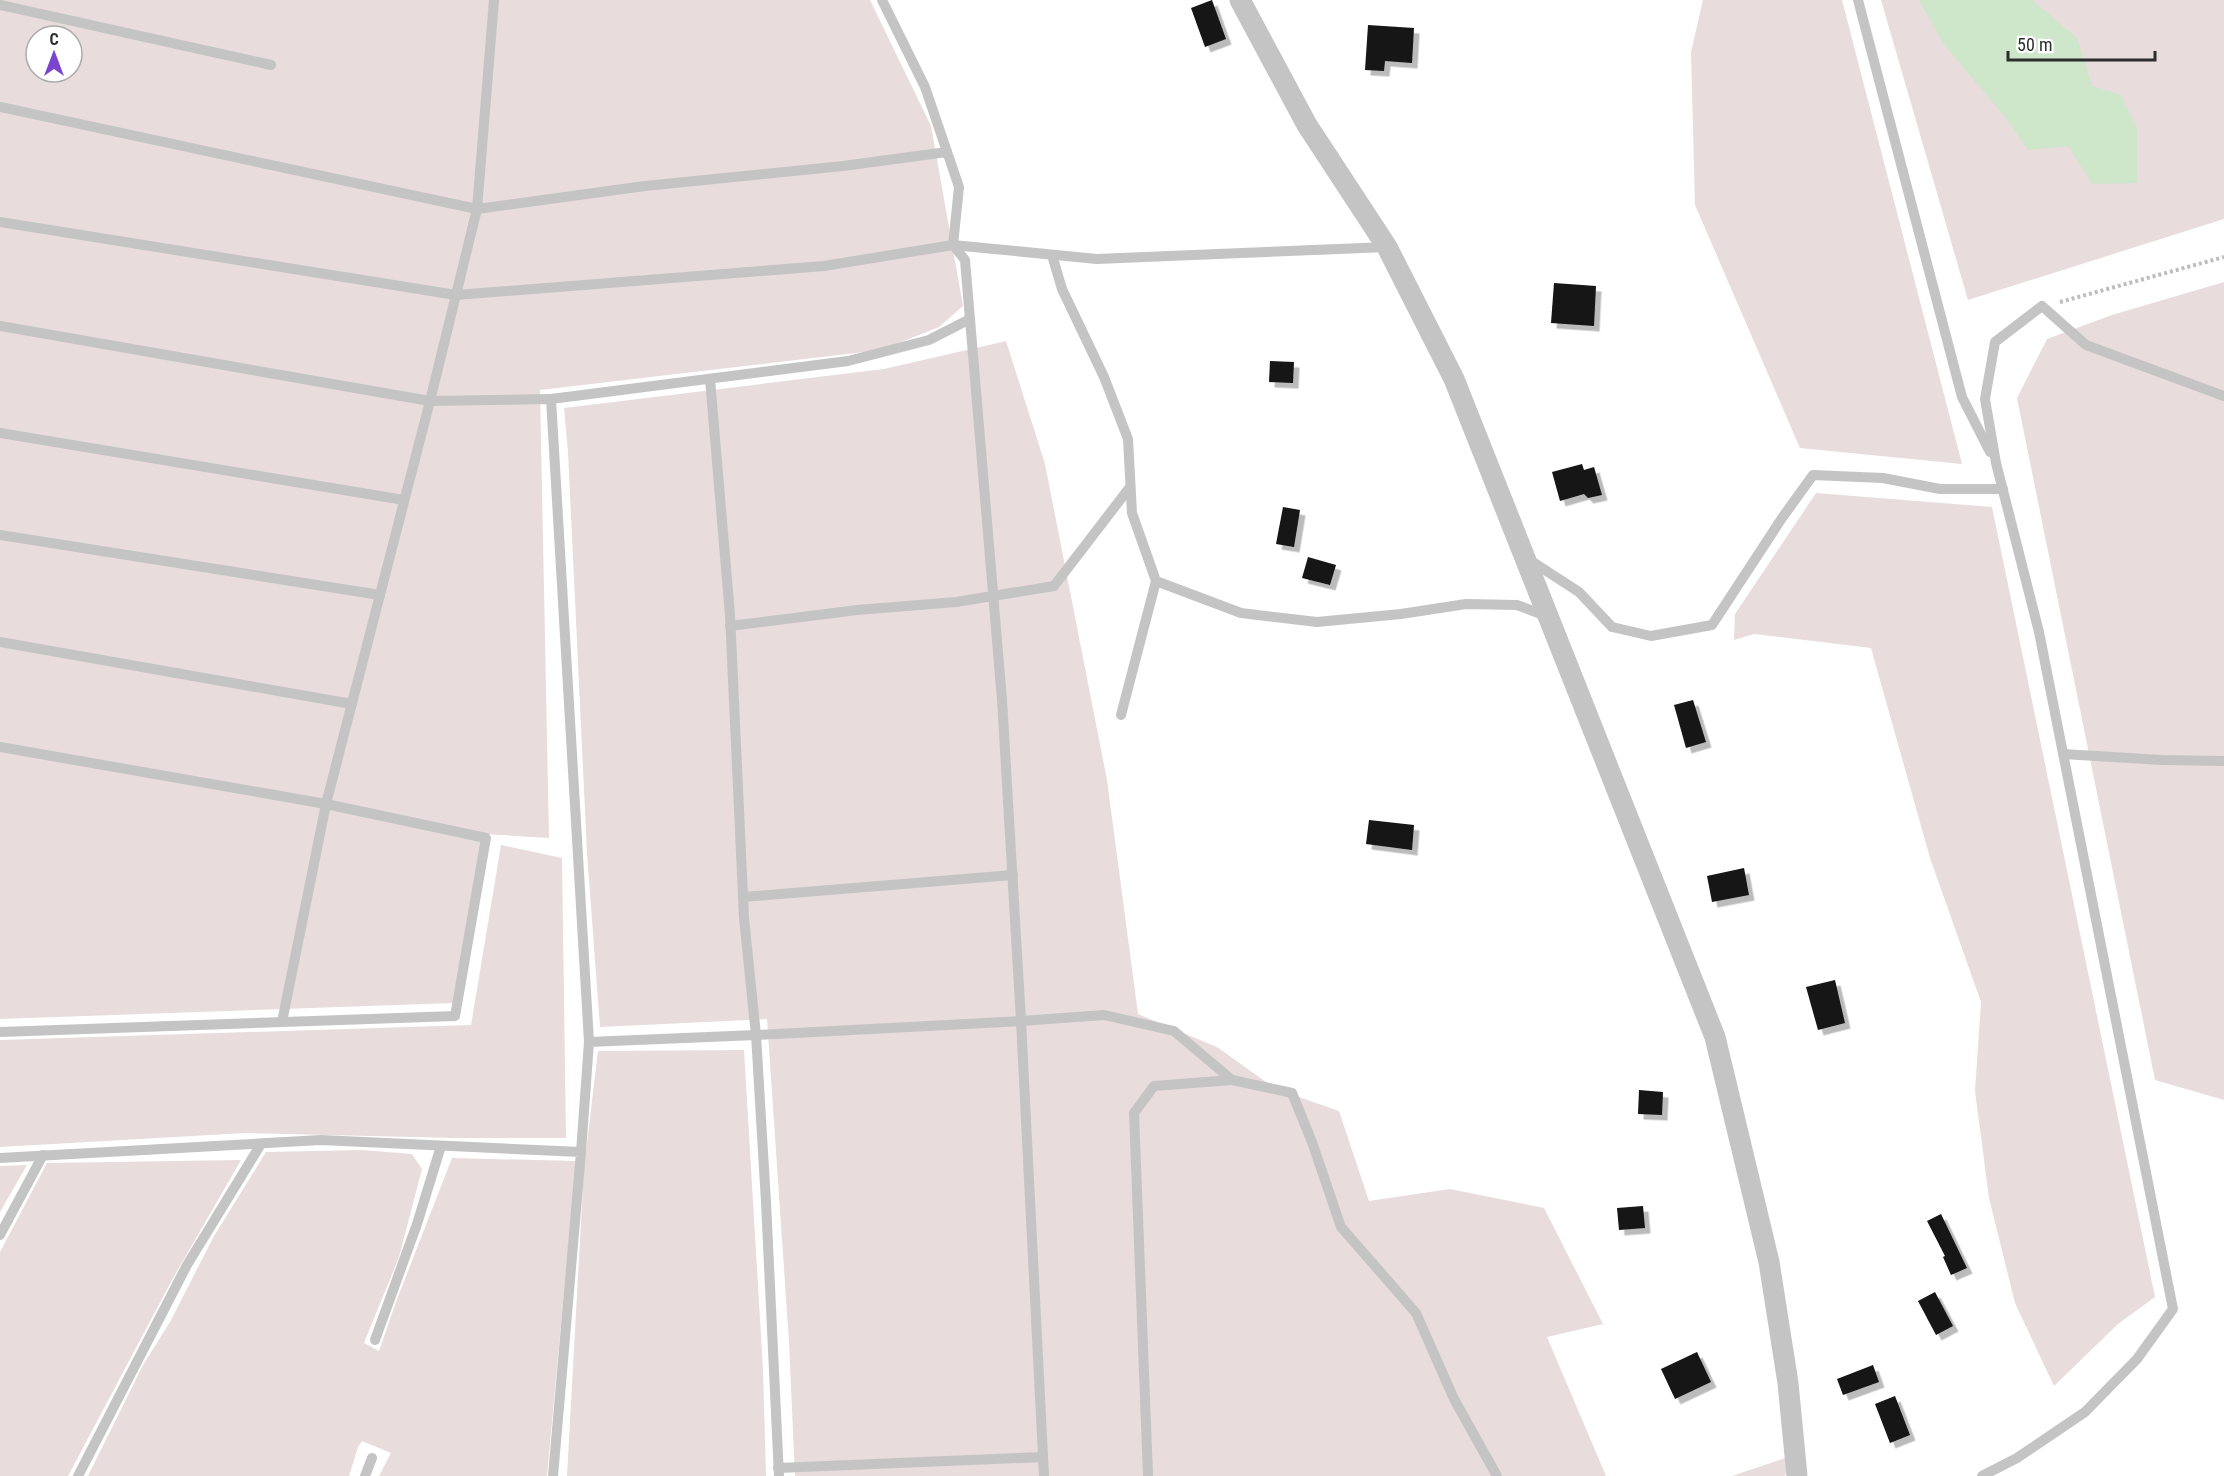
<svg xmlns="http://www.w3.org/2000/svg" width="2224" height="1476" font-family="'Roboto Condensed',sans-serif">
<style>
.green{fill:#e8dcdd;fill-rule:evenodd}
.water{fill:#cee6ca}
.building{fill:#141414;filter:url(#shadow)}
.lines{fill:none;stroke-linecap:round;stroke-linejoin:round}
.path{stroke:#bdbdbd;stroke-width:4;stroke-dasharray:3 3;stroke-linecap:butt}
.lane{stroke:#c4c4c4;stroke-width:10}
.street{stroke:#c4c4c4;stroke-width:21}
</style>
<defs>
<filter id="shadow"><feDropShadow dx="5.5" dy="5.5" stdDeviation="0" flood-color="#0004"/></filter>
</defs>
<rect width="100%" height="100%" fill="#fff"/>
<g class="green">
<path d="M0 0H870L931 126 963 306 939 327 881 350 540 390 549 838 485 834 453 1003 0 1019ZM36 36H72V72H36Z"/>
<polygon points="1703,0 1842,0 1962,464 1800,448 1695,205 1691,52"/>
<polygon points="1881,0 2224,0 2224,219 1968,300"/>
<polygon points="2224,282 2224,1100 2155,1080 2017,398 2047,339 2112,315"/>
<polygon points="1006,341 1045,464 1107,780 1138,1014 1217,1047 1276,1089 1339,1111 1369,1201 1450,1189 1544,1208 1603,1324 1547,1337 1606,1476 795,1476 789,1342 767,1019 600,1027 587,853 568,452 564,408 884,369"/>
<polygon points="1816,493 1992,507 2155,1297 2118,1324 2054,1386 2015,1303 1989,1198 1975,1091 1981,1002 1930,858 1871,648 1754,634 1734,640 1735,614"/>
<polygon points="501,845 562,858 566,1138 455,1138 245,1133 0,1147 0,1040 471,1025"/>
<polygon points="744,1050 763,1370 766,1476 567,1476 584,1168 598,1051"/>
<polygon points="362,1150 412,1154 422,1169 399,1257 364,1343 379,1351 396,1302 452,1158 576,1161 547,1476 379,1476 391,1453 362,1441 358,1447 349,1476 88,1476 143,1365 170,1322 214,1236 266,1152"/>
<polygon points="241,1160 173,1278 68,1476 0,1476 0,1252 47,1163"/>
<polygon points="27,1165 0,1212 0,1166"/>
<polygon points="1791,1456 1785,1476 1732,1476"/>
</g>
<polygon class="water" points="1919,0 2032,0 2077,38 2092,86 2121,95 2137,128 2137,183 2092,184 2068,146 2028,150 2002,113 1945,46"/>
<g class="building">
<polygon points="1212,0 1226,39 1205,47 1191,8"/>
<polygon points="1368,25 1414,28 1412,63 1385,61 1384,71 1365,70"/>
<polygon points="1554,283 1596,286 1594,326 1551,323"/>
<polygon points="1270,361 1294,362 1293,383 1269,382"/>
<polygon points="1582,464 1584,470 1594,467 1602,495 1588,498 1584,494 1560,501 1552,472"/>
<polygon points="1283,507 1300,510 1294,547 1276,544"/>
<polygon points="1308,557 1336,565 1330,585 1302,578"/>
<polygon points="1693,700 1706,742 1686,748 1674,705"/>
<polygon points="1369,820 1414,825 1412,850 1366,844"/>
<polygon points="1744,868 1749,895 1712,902 1707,876"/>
<polygon points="1835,980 1845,1023 1818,1030 1806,987"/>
<polygon points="1639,1090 1663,1092 1662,1115 1638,1114"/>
<polygon points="1643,1206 1645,1228 1619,1230 1617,1208"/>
<polygon points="1941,1214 1967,1268 1951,1275 1943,1257 1945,1256 1927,1221"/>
<polygon points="1935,1292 1953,1326 1936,1335 1918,1301"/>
<polygon points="1697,1352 1711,1382 1675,1399 1661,1369"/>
<polygon points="1873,1365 1879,1382 1843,1395 1837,1379"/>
<polygon points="1895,1396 1910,1435 1890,1443 1875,1404"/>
</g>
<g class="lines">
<polyline class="path" points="2060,302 2224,257"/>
<g class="lane">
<polyline points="494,0 477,209 645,186 843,166 947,152"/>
<polyline points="882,0 925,87 959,187 953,245 1097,259 1387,247"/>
<polyline points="1858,0 1962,397 1990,452"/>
<polyline points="0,5 271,65"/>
<polyline points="0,107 477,209 430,401 0,326"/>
<polyline points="0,222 456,295 824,266 953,245 965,260 1002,700 1021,1021 756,1035 744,918 730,615 710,379"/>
<polyline points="1052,255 1062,289 1104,377 1128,439 1132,513 1156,581 1241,613 1317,622 1401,614 1466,604 1517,605 1546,616"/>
<polyline points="551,399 848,361 929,340 970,319"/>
<polyline points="0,433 404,500"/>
<polyline points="0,535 380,595"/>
<polyline points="1528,559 1579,592 1612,627 1651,636 1712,625 1782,518 1813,475 1883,478 1940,489 2003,489"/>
<polyline points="730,626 857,610 956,602 1054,586 1130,487"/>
<polyline points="0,642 352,704"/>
<polyline points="1121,715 1156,581"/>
<polyline points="0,747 326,804 282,1022"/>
<polyline points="2063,754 2162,760 2224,761"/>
<polyline points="743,897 1013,875"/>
<polyline points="0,1032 455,1016 486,838 326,804 430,401 551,399 589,1042"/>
<polyline points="581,1152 589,1042 756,1035 766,1202 779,1476"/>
<polyline points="0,1158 321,1140 581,1152 553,1476"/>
<polyline points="0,1235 43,1155"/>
<polyline points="375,1340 417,1224 441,1146"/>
<polyline points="778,1468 1043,1457"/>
<polyline points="78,1476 187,1265 261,1144"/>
<polyline points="365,1476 372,1458"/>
<polyline points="1044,1476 1021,1021 1104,1015 1174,1031 1232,1080 1292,1093 1312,1142 1341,1227 1416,1313 1454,1399 1497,1476"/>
<polyline points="1148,1476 1134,1113 1154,1086 1232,1080"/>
<polyline points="1982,1476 2017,1458 2085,1412 2137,1359 2173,1309 2039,632 1996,463 1985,399 1995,342 2042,306 2086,345 2224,396"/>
</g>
<polyline class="street" points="1240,0 1307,125 1387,247 1454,379 1715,1037 1769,1262 1788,1383 1797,1476"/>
</g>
<g transform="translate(54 54)"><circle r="28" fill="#ffffff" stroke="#ababab" stroke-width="1.5"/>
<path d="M0-4.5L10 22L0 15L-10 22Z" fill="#7a44ce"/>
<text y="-9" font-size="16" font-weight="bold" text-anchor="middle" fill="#2d2d2d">С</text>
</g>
<path d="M2008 51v9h147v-9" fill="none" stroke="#2d2d2d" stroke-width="3"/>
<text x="2017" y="51" font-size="18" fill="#2d2d2d" stroke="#ffffff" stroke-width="4.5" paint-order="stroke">50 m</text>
</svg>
